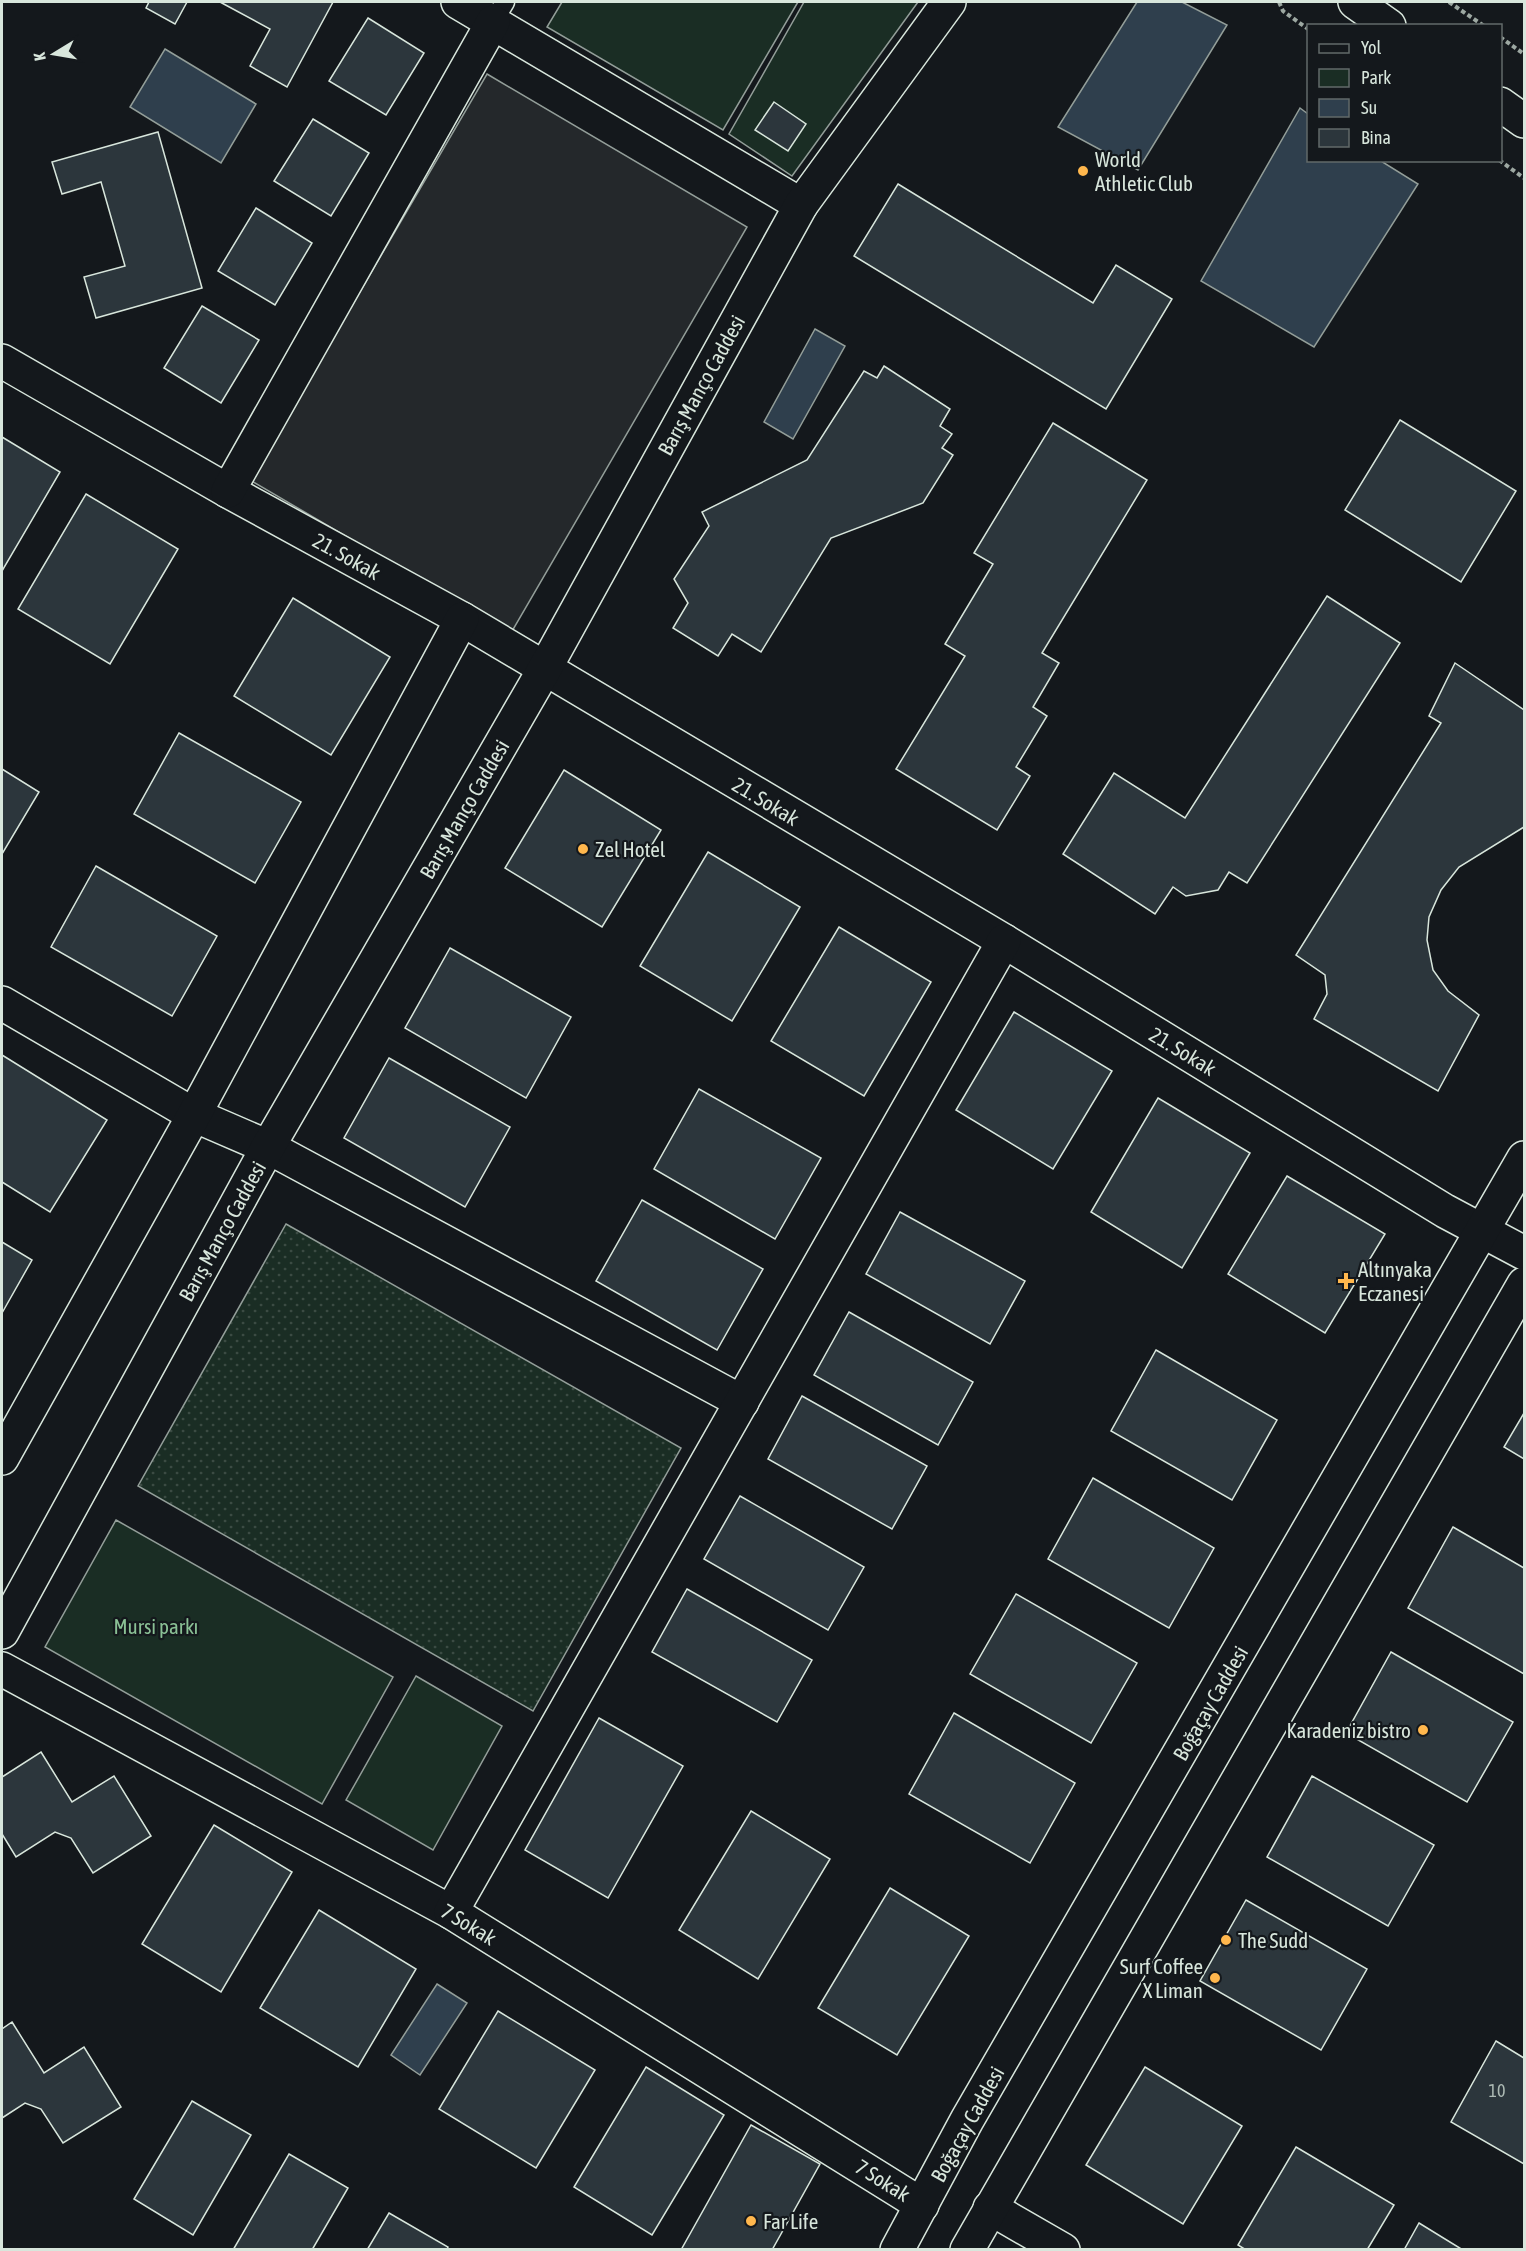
<svg xmlns="http://www.w3.org/2000/svg" width="1526" height="2251" font-family="'Asap Condensed',sans-serif">
<style>
.grass{fill:url(#grass-dots);stroke:#939e99;stroke-width:1.5}
.green{fill:#1a2d24;stroke:#939e99;stroke-width:1.5}
.parking{fill:#24282b;stroke:#939e99;stroke-width:1.5}
.water{fill:#2f3f4d;stroke:#939e99;stroke-width:1.5}
.building{fill:#2c363c;stroke:#d8e6dc;stroke-width:1.5}
.lines{fill:none;stroke-linecap:round;stroke-linejoin:round}
.lane-casing{stroke:#d8e6dc;stroke-width:21}
.street-casing{stroke:#d8e6dc;stroke-width:36}
.secondary-casing{stroke:#d8e6dc;stroke-width:36}
.path{stroke:#9da8a2;stroke-width:4;stroke-dasharray:4.5 3;stroke-linecap:butt}
.lane{stroke:#14181c;stroke-width:18}
.street{stroke:#14181c;stroke-width:33}
.secondary{stroke:#14181c;stroke-width:33}
.poi-dot{fill:#ffb74d;stroke:#14181c;stroke-width:2}
.labels{text-anchor:middle;dominant-baseline:central;stroke-width:4.5;stroke-linejoin:round;paint-order:stroke}
.number-label{font-size:18px;fill:#adbab4}
.poi-label{font-size:21px;fill:#d8e6dc;stroke:#14181c;text-anchor:start}
.street-label{font-size:21px;fill:#d8e6dc;stroke:#14181c}
.park-label{font-size:21px;fill:#8ac095;stroke:#14181c}
</style>
<defs>
<pattern id="grass-dots" width="8" height="8" patternUnits="userSpaceOnUse" patternTransform="scale(1.5)"><rect width="8" height="8" fill="#1a2d24"/><path d="M2 2h.1M6 6h.1" fill="none" stroke="#3b4b43" stroke-width="1.8" stroke-linecap="round"/></pattern>
</defs>
<rect width="100%" height="100%" fill="#14181c"/>
<polygon class="grass" points="286,1224 681,1448 533,1711 138,1486"/>
<g class="green">
<polygon points="562,2 798,2 723,130 547,27"/>
<polygon points="804,2 918,2 792,176 729,134"/>
<polygon points="116,1520 393,1677 322,1804 45,1647"/>
<polygon points="416,1676 502,1726 433,1850 346,1800"/>
</g>
<polygon class="parking" points="487,74 747,227 511,633 250,480"/>
<g class="water">
<polygon points="1137,2 1182,2 1227,25 1138,170 1058,127"/>
<polygon points="165,49 256,104 221,163 130,107"/>
<polygon points="1300,108 1308,114 1308,160 1381,161 1418,184 1314,347 1201,281"/>
<polygon points="815,329 845,346 793,439 764,422"/>
<polygon points="437,1984 467,2003 420,2075 391,2055"/>
</g>
<g class="building">
<polygon points="149,2 187,2 175,24 146,8"/>
<polygon points="220,2 333,2 287,87 250,66 270,29"/>
<polygon points="368,18 424,53 386,115 329,81"/>
<polygon points="774,102 806,124 788,151 755,130"/>
<polygon points="313,119 369,153 331,216 274,181"/>
<polygon points="158,132 202,288 96,318 84,277 125,266 101,182 62,194 52,162"/>
<polygon points="898,184 1093,303 1116,265 1172,299 1106,409 854,256"/>
<polygon points="256,208 312,243 275,305 218,271"/>
<polygon points="202,306 259,340 221,403 164,368"/>
<polygon points="884,366 950,409 940,426 952,434 942,448 953,455 923,503 831,538 761,652 732,634 718,656 673,628 688,603 674,579 709,526 702,512 807,460 864,371 877,378"/>
<polygon points="1400,420 1516,491 1461,582 1345,510"/>
<polygon points="1053,423 1147,480 1042,653 1059,663 1033,707 1047,716 1016,767 1030,776 997,830 896,769 965,656 945,644 993,564 974,553"/>
<polygon points="2,437 60,472 2,571"/>
<polygon points="86,494 178,549 110,664 18,609"/>
<polygon points="1327,596 1400,643 1247,883 1229,872 1218,890 1186,896 1173,887 1155,914 1063,854 1114,773 1185,818"/>
<polygon points="293,598 390,657 331,755 234,696"/>
<polygon points="1455,663 1524,710 1524,827 1459,867 1441,890 1429,917 1427,940 1433,970 1448,991 1479,1015 1438,1091 1314,1019 1327,994 1325,975 1296,955 1441,723 1429,716"/>
<polygon points="179,733 301,802 255,883 134,814"/>
<polygon points="2,769 39,792 2,854"/>
<polygon points="564,770 661,830 602,927 505,868"/>
<polygon points="708,852 800,907 732,1021 640,966"/>
<polygon points="96,866 217,936 172,1016 51,947"/>
<polygon points="839,927 931,982 864,1096 771,1041"/>
<polygon points="450,948 571,1017 526,1098 405,1028"/>
<polygon points="1014,1012 1112,1071 1053,1169 956,1110"/>
<polygon points="2,1055 107,1120 50,1212 2,1182"/>
<polygon points="389,1058 510,1127 465,1207 344,1138"/>
<polygon points="699,1089 821,1158 775,1239 654,1169"/>
<polygon points="1158,1098 1250,1153 1182,1268 1091,1212"/>
<polygon points="1287,1176 1385,1234 1325,1333 1228,1274"/>
<polygon points="642,1200 763,1269 717,1350 596,1281"/>
<polygon points="900,1212 1025,1281 990,1344 866,1274"/>
<polygon points="2,1242 32,1260 2,1313"/>
<polygon points="849,1312 973,1382 938,1445 814,1375"/>
<polygon points="1156,1350 1277,1420 1232,1500 1111,1431"/>
<polygon points="802,1396 927,1466 892,1529 768,1459"/>
<polygon points="1524,1413 1524,1459 1504,1447"/>
<polygon points="1093,1478 1214,1548 1169,1628 1048,1559"/>
<polygon points="740,1496 864,1567 828,1630 704,1559"/>
<polygon points="1453,1527 1524,1568 1524,1674 1408,1608"/>
<polygon points="687,1589 812,1660 777,1722 652,1652"/>
<polygon points="1016,1594 1137,1663 1091,1743 970,1674"/>
<polygon points="1391,1652 1513,1722 1467,1802 1346,1733"/>
<polygon points="954,1713 1075,1783 1030,1863 909,1794"/>
<polygon points="599,1718 683,1766 608,1898 525,1850"/>
<polygon points="41,1752 72,1802 114,1776 151,1836 93,1873 71,1838 55,1832 16,1857 2,1834 2,1777"/>
<polygon points="1312,1776 1434,1845 1388,1926 1267,1857"/>
<polygon points="751,1811 830,1859 758,1979 679,1930"/>
<polygon points="214,1825 292,1872 221,1992 142,1944"/>
<polygon points="890,1888 969,1936 897,2055 818,2008"/>
<polygon points="1246,1900 1367,1969 1321,2050 1200,1981"/>
<polygon points="319,1910 416,1969 358,2067 260,2008"/>
<polygon points="498,2011 595,2070 536,2168 439,2109"/>
<polygon points="12,2022 44,2073 84,2047 121,2107 63,2143 41,2109 25,2103 2,2118 2,2029"/>
<polygon points="1496,2041 1524,2058 1524,2164 1451,2122"/>
<polygon points="646,2067 724,2115 652,2235 574,2187"/>
<polygon points="1145,2067 1242,2126 1183,2224 1086,2165"/>
<polygon points="192,2101 251,2135 193,2235 134,2199"/>
<polygon points="751,2125 820,2164 772,2250 681,2250"/>
<polygon points="1296,2147 1394,2205 1367,2250 1246,2250 1238,2245"/>
<polygon points="289,2154 348,2188 312,2250 233,2250"/>
<polygon points="389,2213 448,2247 447,2250 367,2250"/>
<polygon points="1419,2223 1463,2250 1404,2250"/>
</g>
<g class="lines">
<g class="lane-casing">
<polyline id="lane" points="493,22 505,2"/>
</g>
<g class="street-casing">
<g id="street">
<polyline points="458,2 801,205"/>
<polyline points="2,361 228,491 462,619 1004,941 1445,1211 1524,1253"/>
<polyline points="228,491 493,22"/>
<polyline points="2,1003 194,1115 268,1147 742,1402"/>
<polyline points="2,1458 194,1115 462,619"/>
<polyline points="2,1669 451,1912 922,2205"/>
<polyline points="451,1912 1004,941"/>
<polyline points="990,2208 1063,2250"/>
</g>
</g>
<g class="secondary-casing">
<g id="secondary">
<polyline points="1355,2 1389,26"/>
<polyline points="1500,104 1524,121"/>
<polyline points="2,1632 268,1147 544,670 801,205 949,2"/>
<polyline points="897,2250 967,2120 1524,1158"/>
<polyline points="967,2250 1524,1284"/>
</g>
</g>
<g class="path">
<polyline points="1279,2 1283,11 1308,29"/>
<polyline points="1449,2 1484,26"/>
<polyline points="1500,37 1524,54"/>
<polyline points="1499,160 1524,178"/>
</g>
<use href="#lane" class="lane"/>
<use href="#street" class="street"/>
<use href="#secondary" class="secondary"/>
</g>
<g class="poi-dot">
<circle cx="1083" cy="171" r="6"/>
<circle cx="583" cy="849" r="6"/>
<path d="M1343 1272h6v6h6v6h-6v6h-6v-6h-6v-6h6z"/>
<circle cx="1423" cy="1730" r="6"/>
<circle cx="1226" cy="1940" r="6"/>
<circle cx="1215" cy="1978" r="6"/>
<circle cx="751" cy="2221" r="6"/>
</g>
<g class="labels">
<g class="number-label">
<text x="1497" y="2090">10</text>
</g>
<g class="poi-label">
<text x="1095" y="159">World<tspan x="1095" dy="24">Athletic Club</tspan></text>
<text x="595" y="849">Zel Hotel</text>
<text x="1358" y="1269">Altınyaka<tspan x="1358" dy="24">Eczanesi</tspan></text>
<text x="1411" y="1730" text-anchor="end">Karadeniz bistro</text>
<text x="1238" y="1940">The Sudd</text>
<text x="1203" y="1966" text-anchor="end">Surf Coffee<tspan x="1203" dy="24">X Liman</tspan></text>
<text x="763" y="2221">Far Life</text>
</g>
<g class="street-label">
<text transform="translate(701 385) rotate(-61)">Barış Manço Caddesi</text>
<text transform="translate(347 556) rotate(29)">21. Sokak</text>
<text transform="translate(766 801) rotate(31)">21. Sokak</text>
<text transform="translate(464 809) rotate(-60)">Barış Manço Caddesi</text>
<text transform="translate(1183 1051) rotate(31)">21. Sokak</text>
<text transform="translate(222 1231) rotate(-61)">Barış Manço Caddesi</text>
<text transform="translate(1210 1703) rotate(-60)">Boğaçay Caddesi</text>
<text transform="translate(469 1924) rotate(31)">7 Sokak</text>
<text transform="translate(967 2124) rotate(-61)">Boğaçay Caddesi</text>
<text transform="translate(883 2180) rotate(32)">7 Sokak</text>
</g>
<g class="park-label">
<text x="156" y="1626">Mursi parkı</text>
</g>
</g>
<rect width="1526" height="2251" fill="none" stroke="#d8e6dc" stroke-width="6"/>
<rect x="1307" y="24" width="195" height="138" fill="#14181c" stroke="#626a69" stroke-width="1.5"/>
<rect x="1319" y="44" width="30" height="9" fill="#14181c" stroke="#626a69" stroke-width="1.5"/>
<text x="1361" y="54" font-size="18" fill="#d8e6dc">Yol</text>
<rect x="1319" y="69" width="30" height="18" fill="#1a2d24" stroke="#626a69" stroke-width="1.5"/>
<text x="1361" y="84" font-size="18" fill="#d8e6dc">Park</text>
<rect x="1319" y="99" width="30" height="18" fill="#2f3f4d" stroke="#626a69" stroke-width="1.5"/>
<text x="1361" y="114" font-size="18" fill="#d8e6dc">Su</text>
<rect x="1319" y="129" width="30" height="18" fill="#2c363c" stroke="#626a69" stroke-width="1.5"/>
<text x="1361" y="144" font-size="18" fill="#d8e6dc">Bina</text>
<g transform="translate(54 54) rotate(259)" stroke="#14181c" stroke-width="4.5" paint-order="stroke">
<path d="M0-4.5L10 22L0 15L-10 22Z" fill="#d8e6dc"/>
<text y="-9" font-size="16" font-weight="bold" text-anchor="middle" fill="#d8e6dc">K</text>
</g>
</svg>
